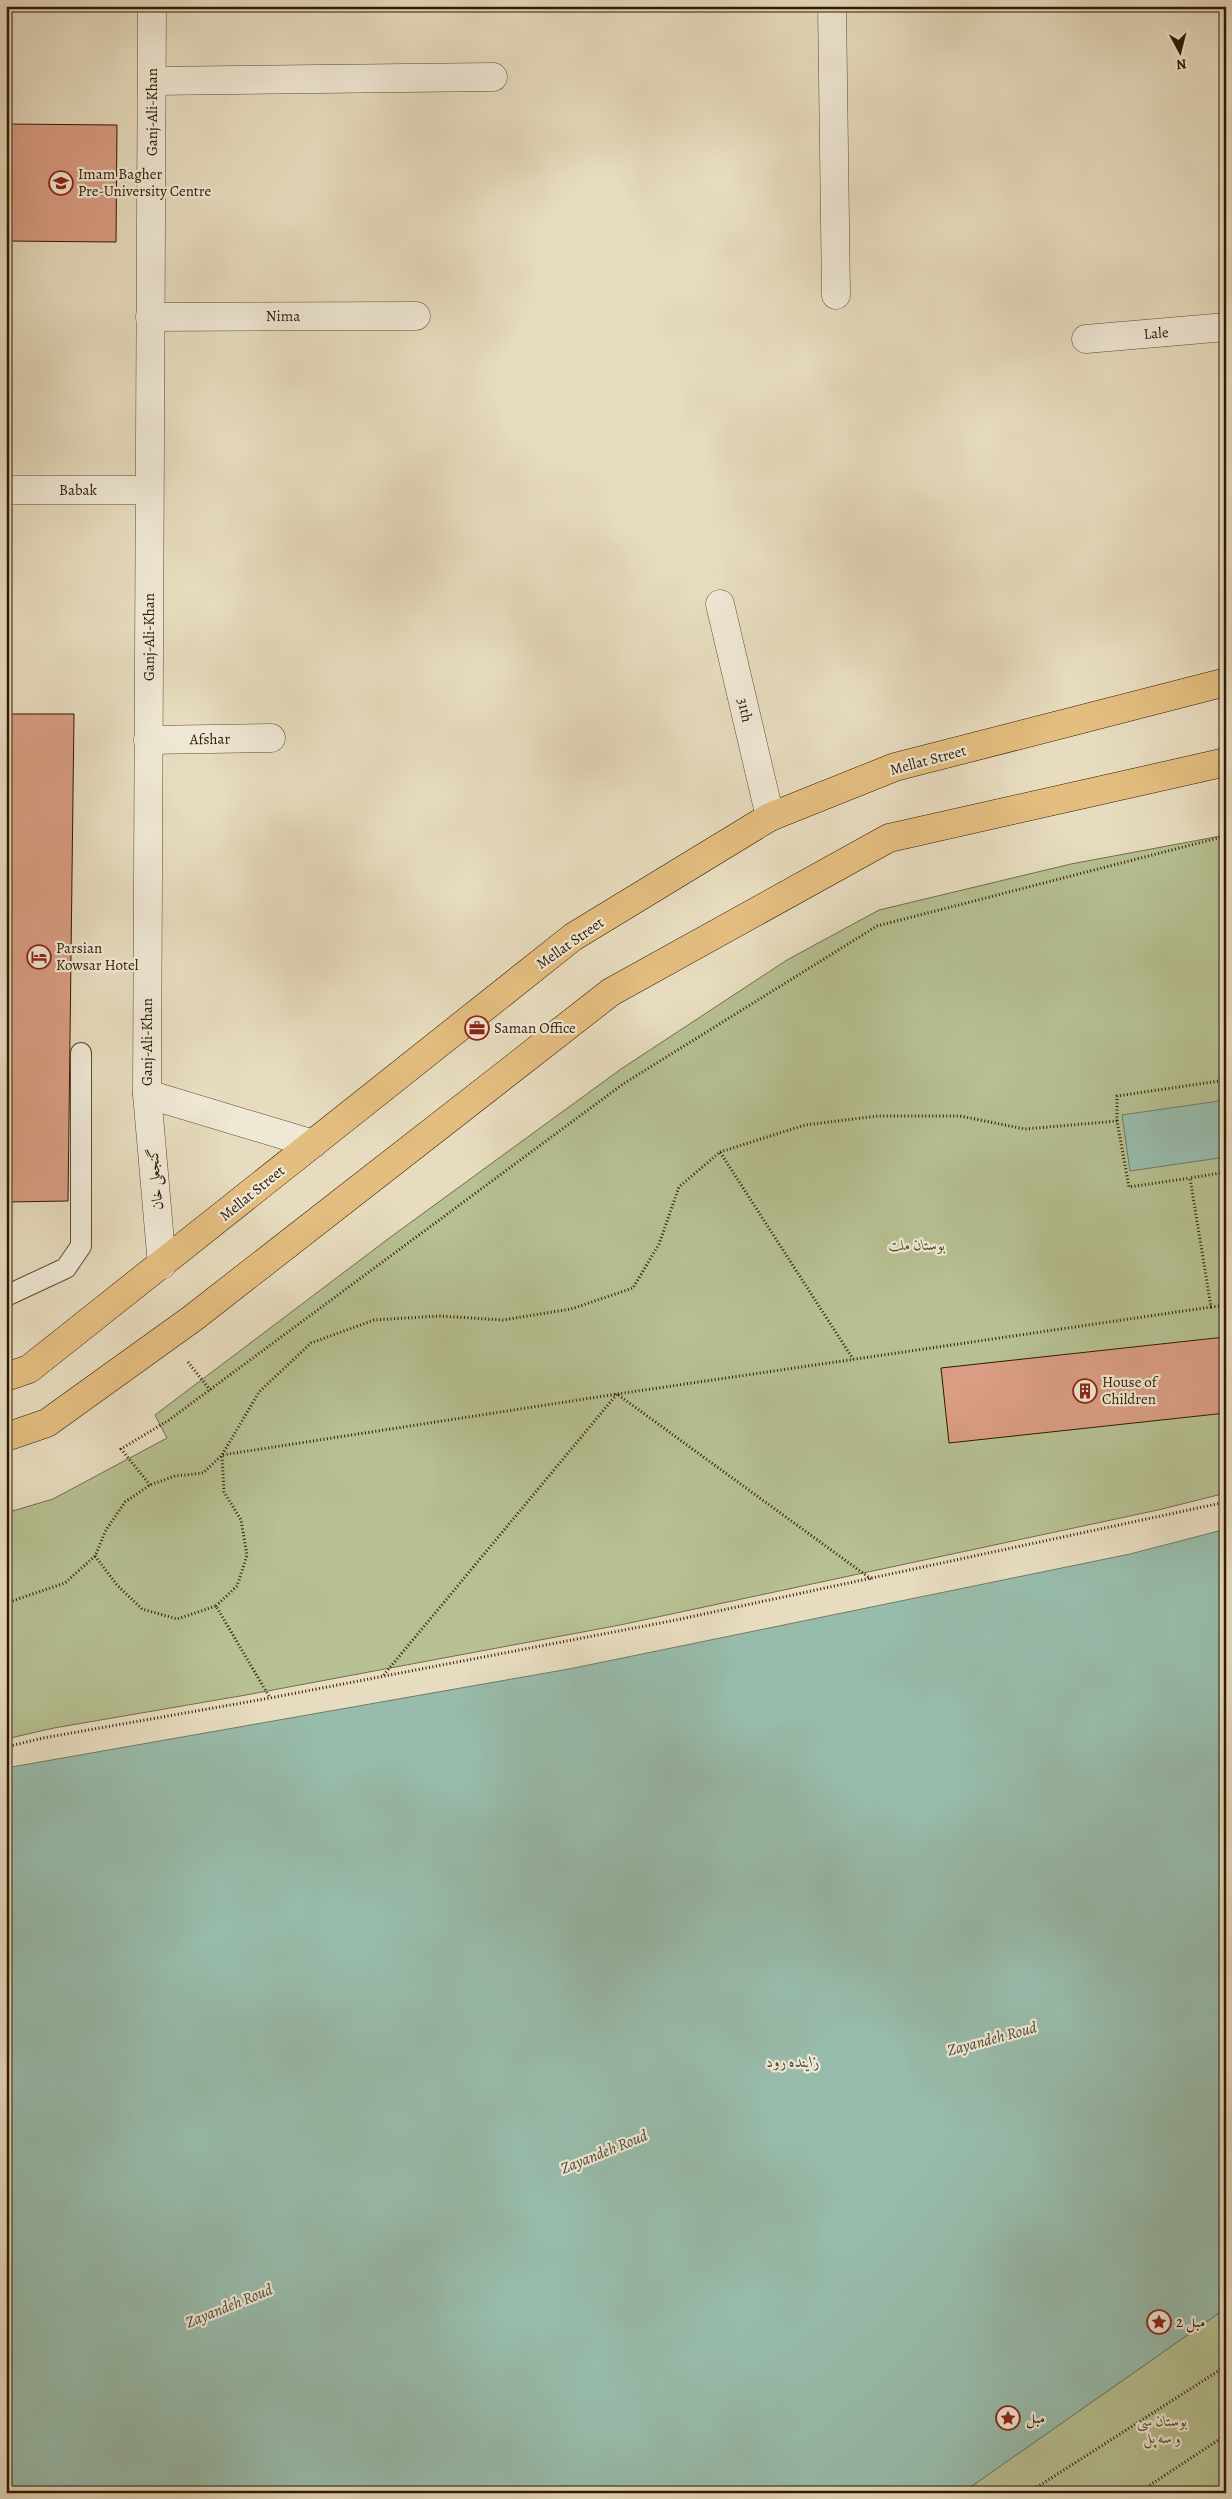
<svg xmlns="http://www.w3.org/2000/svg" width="1232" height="2499" font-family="Alegreya,Amiri,serif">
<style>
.green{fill:#b6c092;stroke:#736c49}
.water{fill:#98bcac;stroke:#6e7b67}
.building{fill:#da9d83;stroke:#301900}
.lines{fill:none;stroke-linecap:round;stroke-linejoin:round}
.lane-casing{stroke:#5e4a30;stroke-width:22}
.street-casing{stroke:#5e4a30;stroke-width:29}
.primary-casing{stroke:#301900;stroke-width:29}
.path{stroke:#301900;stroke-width:3;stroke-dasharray:1 2.5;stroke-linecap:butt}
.lane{stroke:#efe8d5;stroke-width:20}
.street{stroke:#efe8d5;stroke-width:28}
.primary{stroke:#e4be80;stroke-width:28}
.labels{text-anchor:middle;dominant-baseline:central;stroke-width:4.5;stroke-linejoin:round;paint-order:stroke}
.street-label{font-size:15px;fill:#301900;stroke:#efe8d5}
.poi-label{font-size:15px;fill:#301900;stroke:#efe8d5;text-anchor:start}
.park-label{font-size:15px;font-style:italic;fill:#584b2c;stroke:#efe8d5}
.water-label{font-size:16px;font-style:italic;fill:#4f4a34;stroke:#efe8d5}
</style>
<rect width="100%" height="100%" fill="#e7dcbf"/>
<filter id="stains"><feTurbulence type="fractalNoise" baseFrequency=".004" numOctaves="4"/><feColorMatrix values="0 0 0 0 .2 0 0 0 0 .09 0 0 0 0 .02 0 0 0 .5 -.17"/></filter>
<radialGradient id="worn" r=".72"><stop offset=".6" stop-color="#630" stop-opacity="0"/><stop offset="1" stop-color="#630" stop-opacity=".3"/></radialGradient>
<g class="green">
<polygon points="1226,835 1226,1493 1158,1510 620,1625 246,1695 54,1728 6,1739 6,1513 53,1499 167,1438 155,1415 392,1236 621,1069 787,960 879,910 1071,864"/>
<polygon points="1226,2308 1226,2493 962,2493"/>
</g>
<g class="water">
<polygon points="1226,1100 1226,1157 1130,1171 1122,1115"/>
<polygon points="1226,1529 1226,2308 962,2493 6,2493 6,1768 569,1669 1130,1554"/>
</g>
<g class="building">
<polygon points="6,124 117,125 116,242 6,241"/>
<polygon points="6,714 74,714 68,1201 6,1202"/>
<polygon points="1225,1337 1226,1413 949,1443 941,1368"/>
</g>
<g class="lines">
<g class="lane-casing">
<polyline id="lane" points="6,1296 66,1268 81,1246 81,1053"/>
</g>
<g class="street-casing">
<g id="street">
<polyline points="152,6 147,1094 162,1265"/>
<polyline points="832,6 836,295"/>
<polyline points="152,81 493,77"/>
<polyline points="150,317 416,316"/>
<polyline points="1086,339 1226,327"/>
<polyline points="6,490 149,490"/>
<polyline points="720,604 770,817"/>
<polyline points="148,740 271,738"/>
<polyline points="147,1094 313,1144"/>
</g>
</g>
<g class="primary-casing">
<g id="primary">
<polyline points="6,1377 29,1369 573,937 770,817 895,767 1226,682"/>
<polyline points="6,1437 47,1423 193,1318 611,992 889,838 1226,762"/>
</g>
</g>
<g class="path">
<polyline points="1117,1121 1117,1096 1226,1080"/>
<polyline points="720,1152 805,1125 878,1116 960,1116 1025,1129 1117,1121 1129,1187 1190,1178"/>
<polyline points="1211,1307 1226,1305"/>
<polyline points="188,1362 210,1390"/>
<polyline points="150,1485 121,1449 169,1420 623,1084 877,926 1226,836"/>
<polyline points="95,1556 117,1585 142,1609 177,1619 216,1606 270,1698"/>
<polyline points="871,1579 617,1394 1211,1307 1190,1178 1226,1172"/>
<polyline points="6,1603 65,1583 95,1556 106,1530 125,1502 150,1485 175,1476 203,1473 222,1455 259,1392 311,1343 374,1320 439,1316 503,1320 571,1309 633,1288 659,1244 679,1187 720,1152 853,1359"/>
<polyline points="216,1606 237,1586 247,1555 241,1520 224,1492 222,1455 617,1394 382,1677"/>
<polyline points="6,1747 43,1738 270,1698 676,1620 1226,1502"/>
<polyline points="1028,2493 1226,2366"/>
<polyline points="1138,2493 1226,2435"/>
</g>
<use href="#lane" class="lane"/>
<use href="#street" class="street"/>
<use href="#primary" class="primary"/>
</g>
<defs>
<g id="school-ring" transform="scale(1.25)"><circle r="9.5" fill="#efe8d5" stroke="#8f2418" stroke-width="1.5"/><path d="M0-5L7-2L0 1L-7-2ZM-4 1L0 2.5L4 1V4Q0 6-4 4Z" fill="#8f2418"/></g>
<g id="hotel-ring" transform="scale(1.25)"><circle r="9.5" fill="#efe8d5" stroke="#8f2418" stroke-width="1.5"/><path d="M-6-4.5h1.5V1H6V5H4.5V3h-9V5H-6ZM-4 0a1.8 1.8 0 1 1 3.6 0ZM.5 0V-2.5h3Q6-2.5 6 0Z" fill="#8f2418"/></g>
<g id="office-ring" transform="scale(1.25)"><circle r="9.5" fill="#efe8d5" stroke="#8f2418" stroke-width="1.5"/><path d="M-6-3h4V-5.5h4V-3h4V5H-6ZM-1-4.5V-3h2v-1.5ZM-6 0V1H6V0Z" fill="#8f2418"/></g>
<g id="building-ring" transform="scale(1.25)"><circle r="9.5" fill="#efe8d5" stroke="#8f2418" stroke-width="1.5"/><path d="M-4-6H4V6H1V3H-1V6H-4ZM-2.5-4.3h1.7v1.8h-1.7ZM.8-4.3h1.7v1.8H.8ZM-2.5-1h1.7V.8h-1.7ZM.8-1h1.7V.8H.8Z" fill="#8f2418"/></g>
<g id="sight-ring" transform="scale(1.25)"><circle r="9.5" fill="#efe8d5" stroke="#8f2418" stroke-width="1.5"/><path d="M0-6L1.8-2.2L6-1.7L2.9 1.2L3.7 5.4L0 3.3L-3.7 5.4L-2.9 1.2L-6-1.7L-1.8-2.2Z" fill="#8f2418"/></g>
</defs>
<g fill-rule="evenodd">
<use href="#school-ring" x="61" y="183"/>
<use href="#hotel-ring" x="39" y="957"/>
<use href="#office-ring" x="477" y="1028"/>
<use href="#building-ring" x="1085" y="1391"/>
<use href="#sight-ring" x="1159" y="2322"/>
<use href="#sight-ring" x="1008" y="2418"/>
</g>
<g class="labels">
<g class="street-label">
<text transform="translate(152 112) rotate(-90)">Ganj-Ali-Khan</text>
<text x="283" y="316">Nima</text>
<text transform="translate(1156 333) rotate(-5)">Lale</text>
<text x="78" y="490">Babak</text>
<text transform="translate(149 637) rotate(-90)">Ganj-Ali-Khan</text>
<text transform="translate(745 710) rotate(77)">31th</text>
<text transform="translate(210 739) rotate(-1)">Afshar</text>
<text transform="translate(928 760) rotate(-15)">Mellat Street</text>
<text transform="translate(570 943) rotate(-35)">Mellat Street</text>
<text transform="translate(147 1042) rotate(-90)">Ganj-Ali-Khan</text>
<text transform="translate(155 1179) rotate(-95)">گنجعلی خان</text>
<text transform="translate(252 1193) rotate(-39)">Mellat Street</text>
</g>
<g class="poi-label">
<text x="78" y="174">Imam Bagher<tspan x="78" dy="17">Pre-University Centre</tspan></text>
<text x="56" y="948">Parsian<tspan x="56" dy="17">Kowsar Hotel</tspan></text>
<text x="494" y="1028">Saman Office</text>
<text x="1102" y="1382">House of<tspan x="1102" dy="17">Children</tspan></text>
<text x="1176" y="2322">مبل 2</text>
<text x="1026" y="2418">مبل</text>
</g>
<g class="park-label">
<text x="917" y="1245">بوستان ملت</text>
<text x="1162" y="2421">بوستان سی<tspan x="1162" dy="17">و سه پل</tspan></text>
</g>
<g class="water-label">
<text transform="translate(992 2039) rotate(-15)">Zayandeh Roud</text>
<text x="793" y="2062">زاینده رود</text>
<text transform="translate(604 2152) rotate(-22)">Zayandeh Roud</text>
<text transform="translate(229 2306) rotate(-22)">Zayandeh Roud</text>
</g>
</g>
<rect width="1232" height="2499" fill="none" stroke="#e7dcbf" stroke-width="25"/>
<rect x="8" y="8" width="1217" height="2484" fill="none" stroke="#301900" stroke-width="2.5"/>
<rect x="12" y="12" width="1207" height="2474" fill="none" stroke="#301900"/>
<g transform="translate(1180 52) rotate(173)" stroke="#efe8d5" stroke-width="4" paint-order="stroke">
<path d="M0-4L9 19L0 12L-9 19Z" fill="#301900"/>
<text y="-8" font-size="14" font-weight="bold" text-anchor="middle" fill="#301900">N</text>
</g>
<rect width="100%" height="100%" filter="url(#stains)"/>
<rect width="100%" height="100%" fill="url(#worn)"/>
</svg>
